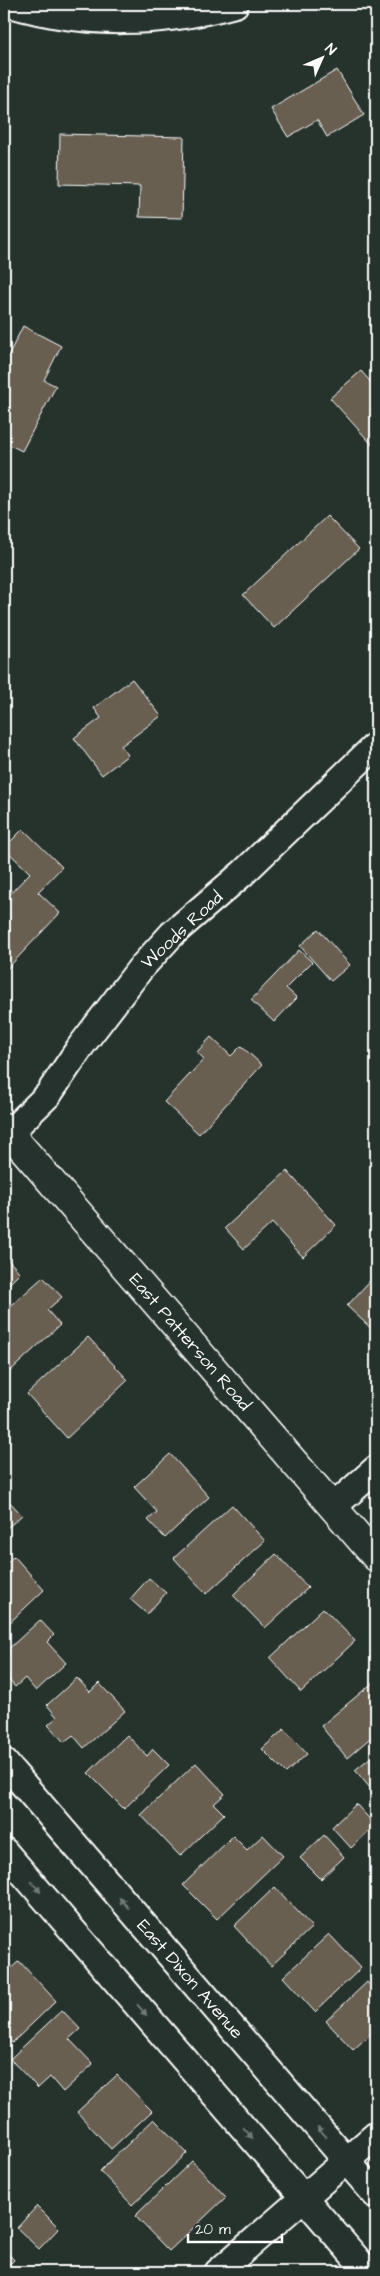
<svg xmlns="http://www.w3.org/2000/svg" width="380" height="2276" font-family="'Architects Daughter',sans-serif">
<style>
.building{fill:#675e51;stroke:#fff}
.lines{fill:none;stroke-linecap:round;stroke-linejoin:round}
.minor-casing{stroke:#fff;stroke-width:30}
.secondary-casing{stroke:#fff;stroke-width:31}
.minor{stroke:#26332d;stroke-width:26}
.secondary{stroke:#26332d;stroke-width:28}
.oneway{fill:#727a76}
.labels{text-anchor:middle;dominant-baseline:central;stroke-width:5;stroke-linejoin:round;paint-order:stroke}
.street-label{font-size:18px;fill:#fff;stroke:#26332d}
</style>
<rect width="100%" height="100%" fill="#26332d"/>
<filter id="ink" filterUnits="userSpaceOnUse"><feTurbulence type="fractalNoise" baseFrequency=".02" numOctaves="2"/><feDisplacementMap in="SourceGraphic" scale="10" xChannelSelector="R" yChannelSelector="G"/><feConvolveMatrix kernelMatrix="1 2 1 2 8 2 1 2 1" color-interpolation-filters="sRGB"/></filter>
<g filter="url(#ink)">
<g class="building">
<polygon points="337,70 364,115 327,137 317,120 288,137 271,109"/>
<polygon points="60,134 184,137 182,218 139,217 140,186 59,184"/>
<polygon points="23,326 61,346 44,380 56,386 22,451 4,442 4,364"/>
<polygon points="361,371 376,388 376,449 330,398"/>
<polygon points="327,516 359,549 274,628 243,595"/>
<polygon points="132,679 161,716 121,746 128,755 102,775 74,738 101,718 94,708"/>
<polygon points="23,829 62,867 38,892 60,913 4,972 4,900 30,873 4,848"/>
<polygon points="318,929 350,965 331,981 300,946"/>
<polygon points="299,950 312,962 286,988 297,998 274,1022 251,1000"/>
<polygon points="211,1037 231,1056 241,1046 262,1065 199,1134 164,1102 204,1059 197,1052"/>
<polygon points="287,1171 336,1225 303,1257 272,1223 244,1249 225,1228"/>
<polygon points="4,1255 20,1273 4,1289"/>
<polygon points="376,1274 376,1333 347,1306"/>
<polygon points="43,1277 62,1297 47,1310 60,1325 8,1373 4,1368 4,1312"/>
<polygon points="88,1337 128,1380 67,1438 27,1394"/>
<polygon points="170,1454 209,1497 165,1538 148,1520 157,1512 134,1487"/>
<polygon points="4,1496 22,1515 4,1531"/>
<polygon points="232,1505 265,1541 206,1594 174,1558"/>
<polygon points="276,1554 308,1588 265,1628 233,1595"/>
<polygon points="14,1556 44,1590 4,1628 4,1566"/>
<polygon points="149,1578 166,1593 147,1614 130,1599"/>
<polygon points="323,1608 355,1641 301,1692 270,1658"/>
<polygon points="40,1620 54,1635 47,1642 66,1663 36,1691 25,1678 15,1687 4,1674 4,1653"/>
<polygon points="77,1678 90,1692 99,1683 125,1711 84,1748 73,1735 64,1742 48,1725 57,1717 47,1705"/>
<polygon points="376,1680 376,1733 347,1758 321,1726"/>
<polygon points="284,1729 307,1754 286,1773 262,1749"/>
<polygon points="127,1735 147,1756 153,1749 169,1765 124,1809 88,1773"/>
<polygon points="376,1753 376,1795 355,1770"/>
<polygon points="196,1763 225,1794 214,1804 224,1814 180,1856 141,1815"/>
<polygon points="356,1804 375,1825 351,1848 332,1827"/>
<polygon points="263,1835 283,1856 217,1919 183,1885 233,1836 247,1850"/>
<polygon points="324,1835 344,1857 321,1879 300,1858"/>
<polygon points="275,1887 312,1927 271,1966 234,1926"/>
<polygon points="329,1934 361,1968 315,2012 283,1977"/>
<polygon points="4,1944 10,1950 4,1956"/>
<polygon points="19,1961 56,2001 12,2043 4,2035 4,1975"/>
<polygon points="367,1982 376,1992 376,2029 353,2050 326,2021"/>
<polygon points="62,2010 80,2029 69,2039 93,2064 63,2092 50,2077 38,2088 10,2059"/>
<polygon points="117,2075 152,2111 111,2149 77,2112"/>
<polygon points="154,2119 187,2153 132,2205 100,2171"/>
<polygon points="192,2161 226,2197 169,2251 135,2216"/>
<polygon points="37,2206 59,2228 39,2249 17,2228"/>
<polygon points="4,2249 14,2260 4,2270"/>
</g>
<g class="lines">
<g class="minor-casing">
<g id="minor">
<path d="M10 4C87 26 158 25 235 4"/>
<polyline points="9,1133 48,1095 81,1046 140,969 172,934 243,873 376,745"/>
<polyline points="333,1507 376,1469"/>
<polyline points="4,1762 376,2195"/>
<polyline points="4,1851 368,2272"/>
<polyline points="218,2272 376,2135"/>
</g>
</g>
<g class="secondary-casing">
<polyline id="secondary" points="4,1127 376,1557"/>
</g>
<use href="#minor" class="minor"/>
<use href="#secondary" class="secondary"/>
</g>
<defs><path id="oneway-solid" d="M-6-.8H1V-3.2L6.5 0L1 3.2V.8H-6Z" transform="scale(1.25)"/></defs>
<g class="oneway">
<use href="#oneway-solid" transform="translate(36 1887) rotate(49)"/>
<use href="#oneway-solid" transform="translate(124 1903) rotate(-131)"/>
<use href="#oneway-solid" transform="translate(142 2010) rotate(49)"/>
<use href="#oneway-solid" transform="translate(322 2132) rotate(-131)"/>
<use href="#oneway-solid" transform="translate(248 2133) rotate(49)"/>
</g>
</g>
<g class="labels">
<g class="street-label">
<text transform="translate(182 930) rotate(-43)">Woods Road</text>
<text transform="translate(190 1342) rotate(49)">East Patterson Road</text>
<text transform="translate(190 1979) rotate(49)">East Dixon Avenue</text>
</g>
</g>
<rect width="380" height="2276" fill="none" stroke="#26332d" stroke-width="20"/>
<rect x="10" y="10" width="360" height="2256" fill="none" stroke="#fff" stroke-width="2" filter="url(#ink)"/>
<g transform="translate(322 58) rotate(45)" stroke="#26332d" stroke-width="4" paint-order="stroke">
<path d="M0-4L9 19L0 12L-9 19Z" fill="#ffffff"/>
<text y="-8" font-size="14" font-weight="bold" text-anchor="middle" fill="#ffffff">N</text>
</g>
<path d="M188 2234v8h94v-8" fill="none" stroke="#ffffff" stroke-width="2.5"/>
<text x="195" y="2234" font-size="15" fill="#ffffff" stroke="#26332d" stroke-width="4" paint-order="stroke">20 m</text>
</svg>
